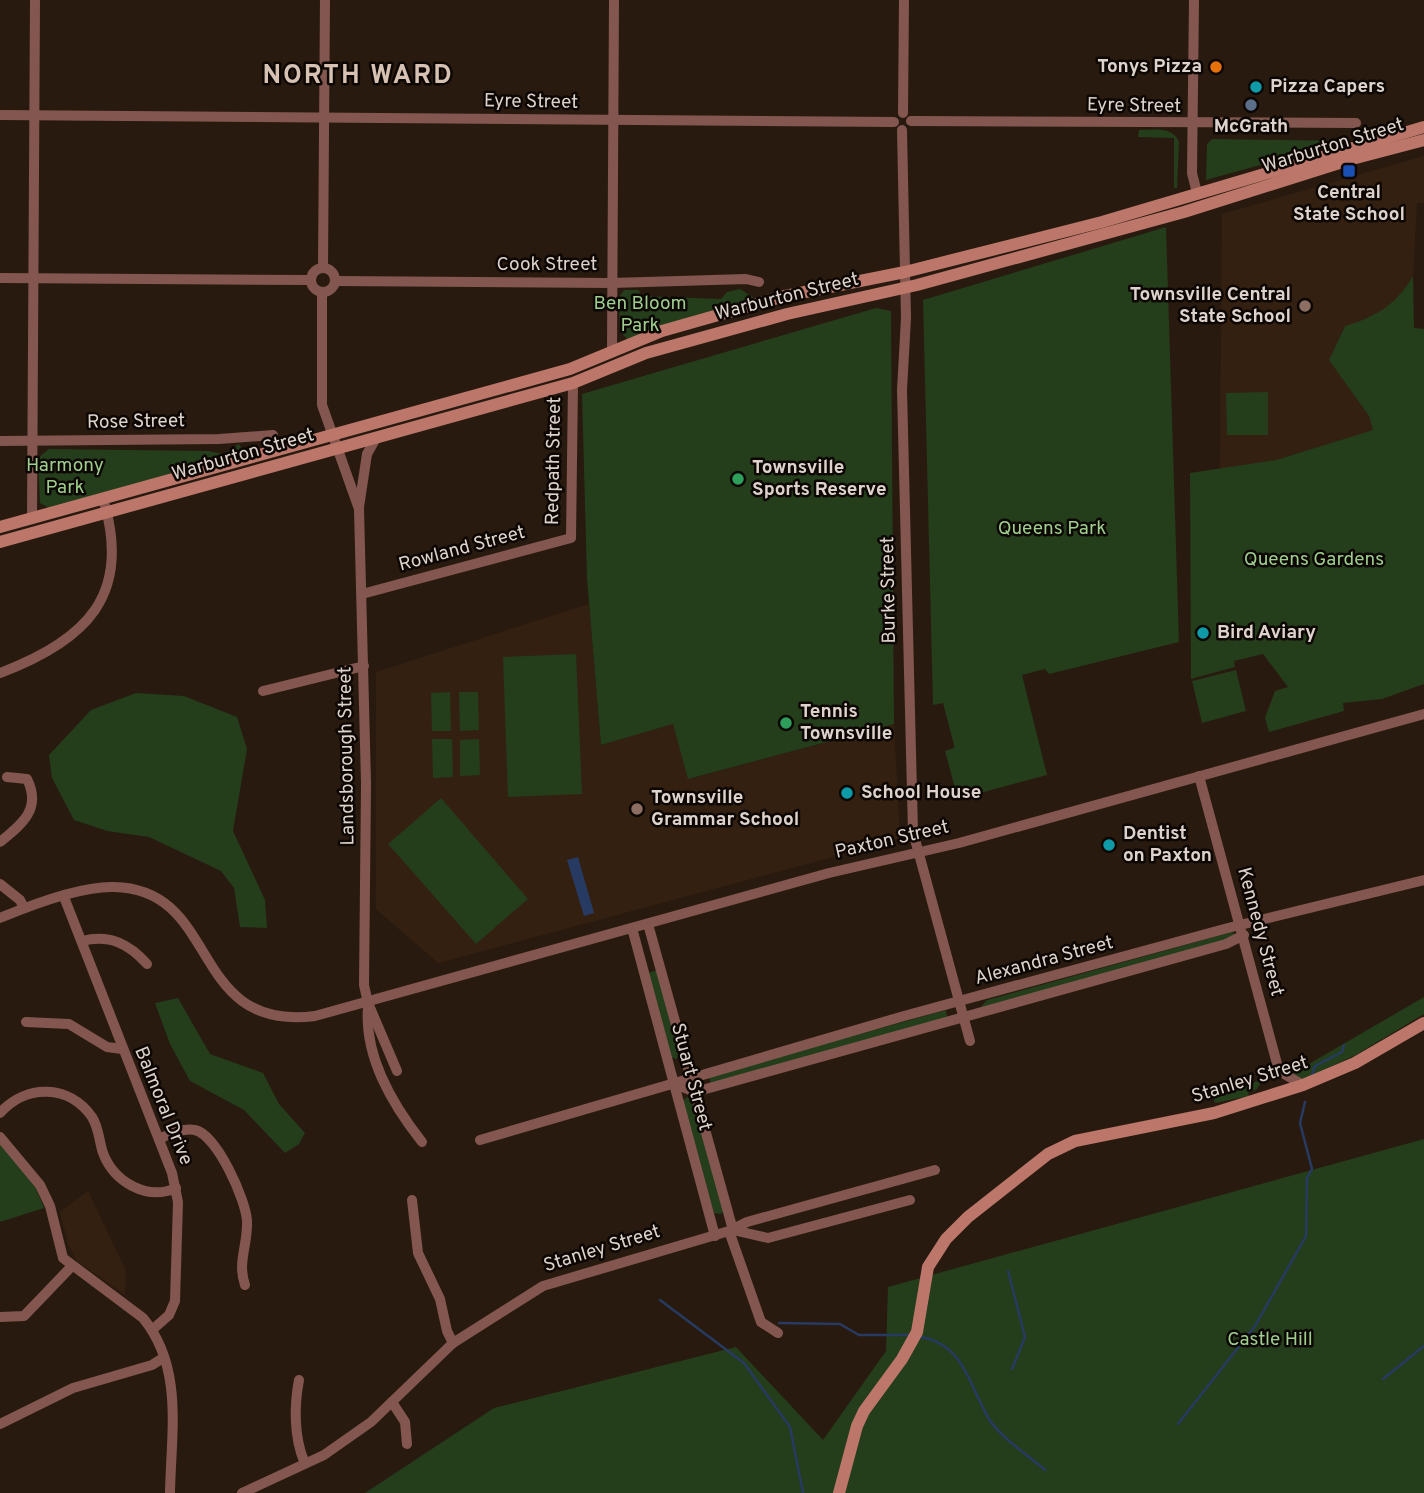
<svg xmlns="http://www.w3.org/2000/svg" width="1424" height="1493" font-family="Overpass,sans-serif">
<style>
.built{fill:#342011}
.green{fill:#243d1b}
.water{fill:#273a61}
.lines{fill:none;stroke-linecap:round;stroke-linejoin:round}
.stream{stroke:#273a61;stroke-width:2.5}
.minor{stroke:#83574f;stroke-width:10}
.secondary{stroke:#bc776a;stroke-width:12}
.food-dot{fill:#e8710a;stroke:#0d0704;stroke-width:2.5}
.culture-dot{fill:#0f9aa8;stroke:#0d0704;stroke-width:2.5}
.service-dot{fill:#5c6f8a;stroke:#0d0704;stroke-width:2.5}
.transit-dot{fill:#1a4fb4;stroke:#0d0704;stroke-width:2.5}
.education-dot{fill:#8d6e63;stroke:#0d0704;stroke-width:2.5}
.leisure-dot{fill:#2e9e5b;stroke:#0d0704;stroke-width:2.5}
.labels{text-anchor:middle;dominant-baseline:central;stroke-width:5;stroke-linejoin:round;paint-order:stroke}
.poi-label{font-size:19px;font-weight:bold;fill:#ded3cc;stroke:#0d0704;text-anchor:start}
.street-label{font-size:19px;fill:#ded3cc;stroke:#0d0704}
.park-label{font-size:19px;fill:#9ece8d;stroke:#0d0704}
.district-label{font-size:26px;font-weight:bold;letter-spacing:2px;fill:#d6c1b3;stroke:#0d0704}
</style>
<rect width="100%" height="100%" fill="#291a10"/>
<g class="built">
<polygon points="1424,156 1424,203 1417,203 1413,276 1403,294 1373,318 1345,326 1330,359 1369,416 1374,430 1276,460 1220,469 1222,214"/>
<polygon points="589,604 601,745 673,724 689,779 894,724 900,839 438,963 376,909 376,672"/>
<polygon points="88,1191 126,1271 125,1295 77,1261 68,1244 60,1212"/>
</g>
<g class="green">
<path d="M1139 130C1155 130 1172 126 1179 142L1177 188H1174V138L1138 137Z"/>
<polygon points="1212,139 1347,141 1206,180 1207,144"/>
<polygon points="1166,227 1179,642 1049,674 1045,669 1022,675 1047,775 958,799 945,751 954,748 954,745 943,703 933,705 923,300"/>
<path d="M1413 276 1414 328 1424 329V684L1382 699 1343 703 1344 711 1269 732 1265 718 1275 691 1288 687 1263 654 1234 661 1235 667 1191 679 1190 473 1276 460 1373 430 1369 416 1329 360 1345 326C1376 317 1397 304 1413 276Z"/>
<polygon points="740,289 757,300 627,339 620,331 619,297 624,290 639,290 641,296 721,299 727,292"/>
<polygon points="876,308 891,311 894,724 688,779 673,724 601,745 587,579 582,394"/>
<polygon points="1268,392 1268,435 1227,435 1226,393"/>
<polygon points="239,444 244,453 49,508 40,503 38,458 49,449 208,451 223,454"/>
<polygon points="576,654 582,794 508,797 503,657"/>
<polygon points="1236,670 1246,711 1202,723 1192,681"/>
<polygon points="450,692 451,731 432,731 431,693"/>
<polygon points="459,692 478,692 479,730 460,731"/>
<polygon points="136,693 184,696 237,717 247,749 233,831 265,900 267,928 240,927 234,888 221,871 149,837 107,831 74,820 52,778 49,755 91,710"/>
<polygon points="432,739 452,739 453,777 433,778"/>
<polygon points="479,739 480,775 460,776 460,740"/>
<polygon points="441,798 528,899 476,944 388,844"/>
<polygon points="1232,932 1235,934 1228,940 980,1008 987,1000"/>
<polygon points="657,970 680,1055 676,1059 671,1057 648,973"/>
<polygon points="1424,997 1424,1014 1354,1056 1302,1080 1290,1075"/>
<polygon points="178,998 210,1054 263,1073 279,1104 305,1133 299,1144 285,1153 244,1110 190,1081 170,1044 155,1003"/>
<polygon points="946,1010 947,1017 711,1085 709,1076"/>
<polygon points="1262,1080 1257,1089 1248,1093 1249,1096 1215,1103 1213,1093"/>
<polygon points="687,1097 692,1098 724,1210 721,1214 714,1213 683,1101"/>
<polygon points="1424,1139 1424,1493 365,1493 494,1408 736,1347 823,1440 886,1351 888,1287"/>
<polygon points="0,1143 35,1186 44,1208 0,1222"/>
</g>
<polygon class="water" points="578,857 594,913 584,916 567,860"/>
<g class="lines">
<g class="stream">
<polyline points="1312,1075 1315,1066 1342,1052 1344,1045"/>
<polyline points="1008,1271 1025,1337 1012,1369"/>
<polyline points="660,1300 744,1363 790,1427 803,1493"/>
<polyline points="779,1323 840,1324 859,1335 911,1335"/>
<path d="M921 1337C965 1345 969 1386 989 1419 999 1436 1030 1457 1045 1470"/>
<polyline points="1383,1379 1424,1346"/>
<polyline points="1178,1424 1255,1326 1306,1236 1307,1178 1312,1169 1300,1123 1305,1102"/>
</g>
<g class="minor">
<polyline points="1194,0 1192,173 1197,193"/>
<polyline points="903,113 904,0"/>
<polyline points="0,115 894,122"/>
<polyline points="911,121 1356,123"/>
<polyline points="902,130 906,318 902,390 913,832 970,1041"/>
<polyline points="323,268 325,0"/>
<circle cx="323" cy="280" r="12"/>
<polyline points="0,278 311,280"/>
<polyline points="335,281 612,283 746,279 759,282"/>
<polyline points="322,292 322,405 359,509 366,783 364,985 368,1003 397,1071"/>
<polyline points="612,349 614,0"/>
<polyline points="0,441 219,439 273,435"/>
<polyline points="359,507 367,454 376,438"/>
<polyline points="32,518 35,0"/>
<polyline points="362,594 571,538 573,383"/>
<path d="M0 673C85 641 133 596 103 499"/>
<polyline points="263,691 364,666"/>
<polyline points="1199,776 1279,1071 1303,1085"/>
<path d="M0 842C22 824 42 809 27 779L7 777"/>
<polyline points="0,884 20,900 24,908"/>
<polyline points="64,897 172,1173 178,1202 175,1301 169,1315 152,1330"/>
<path d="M0 918C31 905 80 886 114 887 222 889 187 1032 315 1016L829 873 959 843 1424 714"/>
<polyline points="648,924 733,1230 768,1238 910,1200"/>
<polyline points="632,928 715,1236"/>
<path d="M82 941C110 934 129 944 147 964"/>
<path d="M368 1007C364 1057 392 1104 422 1142"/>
<polyline points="26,1022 69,1024 107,1047 122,1049"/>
<polyline points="675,1084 695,1092 1226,944 1244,935"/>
<path d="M0 1113C26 1084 69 1084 92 1117 99 1128 99 1141 103 1153 114 1182 147 1201 176 1188"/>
<path d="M0 1137 40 1185 50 1206 63 1258 143 1318C184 1368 171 1433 170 1493"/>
<path d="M159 1139C170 1134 182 1128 195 1130 217 1135 246 1200 247 1221 248 1245 237 1262 245 1285"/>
<polyline points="480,1140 904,1016 1228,928 1424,880"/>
<polyline points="412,1200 418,1253 440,1299 447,1331 453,1343"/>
<polyline points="729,1231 761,1322 778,1333"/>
<polyline points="0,1317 24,1316 71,1267"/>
<path d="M299 1380C294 1406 294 1437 304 1461"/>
<polyline points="392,1402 405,1422 407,1444"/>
<polyline points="0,1424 73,1388 152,1365 163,1358"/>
<polyline points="242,1493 324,1455 371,1422 453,1343 543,1286 729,1231 747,1222 935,1170"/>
</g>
<g class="secondary">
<polyline points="0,527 570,369 662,331 785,296 905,272 1102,222 1424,127"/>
<polyline points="0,542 573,383 646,353 787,314 917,285 1184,212 1352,159 1424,140"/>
<polyline points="839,1493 857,1426 864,1411 902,1359 917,1332 928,1267 946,1239 968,1217 1048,1154 1075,1141 1214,1113 1303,1085 1355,1063 1424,1023"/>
</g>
</g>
<circle class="food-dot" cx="1216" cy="67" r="7"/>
<g class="culture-dot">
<circle cx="1256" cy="87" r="7"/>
<circle cx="1203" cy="633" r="7"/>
<circle cx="847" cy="793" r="7"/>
<circle cx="1109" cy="845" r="7"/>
</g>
<circle class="service-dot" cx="1251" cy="105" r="7"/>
<rect class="transit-dot" x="1342" y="164" width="14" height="14" rx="3.5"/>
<g class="education-dot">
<circle cx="1305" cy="306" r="7"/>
<circle cx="637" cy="809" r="7"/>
</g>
<g class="leisure-dot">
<circle cx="738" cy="479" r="7"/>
<circle cx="786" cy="723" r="7"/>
</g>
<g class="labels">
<g class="poi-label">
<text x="1202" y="67" text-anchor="end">Tonys Pizza</text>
<text x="1270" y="87">Pizza Capers</text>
<text x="1251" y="127" text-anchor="middle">McGrath</text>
<text x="1349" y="193" text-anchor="middle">Central<tspan x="1349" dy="22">State School</tspan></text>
<text x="1291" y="295" text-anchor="end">Townsville Central<tspan x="1291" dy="22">State School</tspan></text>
<text x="752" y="468">Townsville<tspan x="752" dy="22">Sports Reserve</tspan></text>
<text x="1217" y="633">Bird Aviary</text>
<text x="800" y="712">Tennis<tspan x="800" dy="22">Townsville</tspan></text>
<text x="861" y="793">School House</text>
<text x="651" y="798">Townsville<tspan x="651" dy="22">Grammar School</tspan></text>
<text x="1123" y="834">Dentist<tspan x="1123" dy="22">on Paxton</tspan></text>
</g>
<g class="street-label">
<text transform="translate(531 102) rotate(1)">Eyre Street</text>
<text transform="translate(1134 106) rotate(1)">Eyre Street</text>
<text transform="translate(1333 146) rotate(-17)">Warburton Street</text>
<text x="547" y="265">Cook Street</text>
<text transform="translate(787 297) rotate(-14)">Warburton Street</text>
<text transform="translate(136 422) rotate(-1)">Rose Street</text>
<text transform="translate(243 455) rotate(-16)">Warburton Street</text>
<text transform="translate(554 461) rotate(-89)">Redpath Street</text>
<text transform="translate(462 549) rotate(-15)">Rowland Street</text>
<text transform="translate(889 590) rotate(-91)">Burke Street</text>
<text transform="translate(347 756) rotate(-91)">Landsborough Street</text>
<text transform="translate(892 840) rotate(-13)">Paxton Street</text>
<text transform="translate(1260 932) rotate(75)">Kennedy Street</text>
<text transform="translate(1044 961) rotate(-15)">Alexandra Street</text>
<text transform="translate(691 1077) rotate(75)">Stuart Street</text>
<text transform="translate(1250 1080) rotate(-17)">Stanley Street</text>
<text transform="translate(163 1106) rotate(68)">Balmoral Drive</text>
<text transform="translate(602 1249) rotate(-17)">Stanley Street</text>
</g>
<g class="park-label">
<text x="640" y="304">Ben Bloom<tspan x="640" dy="22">Park</tspan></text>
<text x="65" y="466">Harmony<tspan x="65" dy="22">Park</tspan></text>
<text x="1052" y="529">Queens Park</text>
<text x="1314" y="560">Queens Gardens</text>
<text x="1270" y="1340">Castle Hill</text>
</g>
<g class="district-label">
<text x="358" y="76">NORTH WARD</text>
</g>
</g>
</svg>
